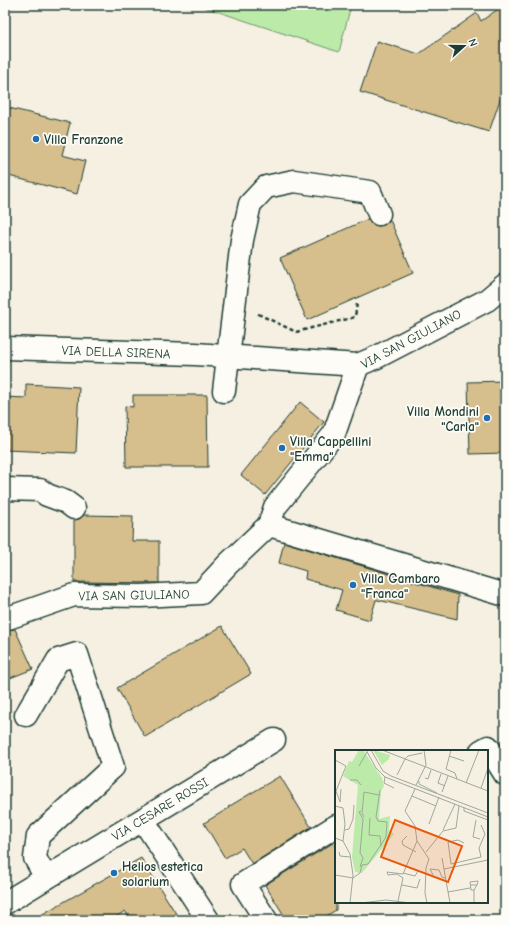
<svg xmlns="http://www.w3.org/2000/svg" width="510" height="925" font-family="'Comic Neue',sans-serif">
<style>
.green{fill:#bceaa8;stroke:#6e946e}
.building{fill:#d6be8d;stroke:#1f3d34}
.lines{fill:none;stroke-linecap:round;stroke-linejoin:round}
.minor-casing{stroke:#1f3d34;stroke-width:25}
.path{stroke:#1f3d34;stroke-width:2.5;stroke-dasharray:4 3;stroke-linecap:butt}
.minor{stroke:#fdfcf7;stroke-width:22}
.poi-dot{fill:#1f6fb2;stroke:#fdfcf7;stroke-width:1.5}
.labels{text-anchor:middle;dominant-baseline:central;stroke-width:3.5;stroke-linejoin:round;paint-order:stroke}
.poi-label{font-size:13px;font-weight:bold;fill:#1f3d34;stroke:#fdfcf7;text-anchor:start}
.street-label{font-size:13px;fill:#1f3d34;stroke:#fdfcf7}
.inset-road{fill:none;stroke:#9fa89c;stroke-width:1}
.view{fill:#e8590c;fill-opacity:0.15;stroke:#e8590c;stroke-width:2}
.inset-edge{fill:none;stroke:#1f3d34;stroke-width:2}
</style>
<rect width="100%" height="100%" fill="#f5f0e2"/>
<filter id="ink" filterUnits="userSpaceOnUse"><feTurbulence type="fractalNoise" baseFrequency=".025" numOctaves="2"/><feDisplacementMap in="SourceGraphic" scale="8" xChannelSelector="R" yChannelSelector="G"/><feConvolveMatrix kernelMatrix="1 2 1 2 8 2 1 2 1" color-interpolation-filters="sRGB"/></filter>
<g filter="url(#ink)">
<polygon class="green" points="198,5 351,5 339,52"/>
<g class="building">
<polygon points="504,5 505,85 489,132 360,92 377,41 419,54 477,13 481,21"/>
<polygon points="5,107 70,123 62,155 85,161 77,194 5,175"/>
<polygon points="368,219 372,224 378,226 384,225 390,220 413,273 307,320 280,258"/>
<polygon points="505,381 505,453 470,454 468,382"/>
<polygon points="26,384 79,387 76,453 5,450 5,397 26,398"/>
<polygon points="133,395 207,395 208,467 126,467 125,406 133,407"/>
<polygon points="300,402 324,422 265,495 241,475"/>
<polygon points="84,515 133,516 132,541 159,541 159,583 74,582 74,520 79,519"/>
<polygon points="284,542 458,595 457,619 378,600 376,600 370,620 336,610 342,590 305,579 306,571 279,563"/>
<polygon points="222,626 251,674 145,737 117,688"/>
<polygon points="15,629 33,669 5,680 5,631"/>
<polygon points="280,776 311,827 252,864 242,848 225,858 204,823 229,808 228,807"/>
<polygon points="336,841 336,910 320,920 287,920 265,885"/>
<polygon points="141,858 180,920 131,920 125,911 111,920 32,920"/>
</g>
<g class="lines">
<g class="minor-casing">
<g id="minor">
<polyline points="5,348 195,354 358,365 377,357 487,300 505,285"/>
<polyline points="224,391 242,240 250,204 266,187 294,181 370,192 379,214"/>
<polyline points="5,489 40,490 47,495 66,502 74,508"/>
<polyline points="269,525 505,595"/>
<polyline points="5,619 74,595 141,596 201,593 228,564 269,525 275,507 334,434 358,365"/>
<polyline points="26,715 58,660 77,654 113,767 38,836 35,858 46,878"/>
<polyline points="481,751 488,747 505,774"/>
<polyline points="143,820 208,920"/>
<polyline points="5,903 274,740"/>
<polyline points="266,920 243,884 336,826"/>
</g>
</g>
<polyline class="path" points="258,314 296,332 355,317 357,303"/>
<use href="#minor" class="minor"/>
</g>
</g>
<g class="poi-dot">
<circle cx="36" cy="139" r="4"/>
<circle cx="487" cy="418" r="4"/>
<circle cx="282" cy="448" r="4"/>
<circle cx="353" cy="585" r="4"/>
<circle cx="114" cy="873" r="4"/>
</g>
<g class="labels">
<g class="poi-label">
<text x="44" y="139">Villa Franzone</text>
<text x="479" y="411" text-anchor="end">Villa Mondini<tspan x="479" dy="15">"Carla"</tspan></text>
<text x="290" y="441">Villa Cappellini<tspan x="290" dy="15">"Emma"</tspan></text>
<text x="361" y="578">Villa Gambaro<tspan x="361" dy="15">"Franca"</tspan></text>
<text x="122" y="866">Helios estetica<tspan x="122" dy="15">solarium</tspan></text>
</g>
<g class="street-label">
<text transform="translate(411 339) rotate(-28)">VIA SAN GIULIANO</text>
<text transform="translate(116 352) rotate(2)">VIA DELLA SIRENA</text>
<text transform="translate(134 595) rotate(-1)">VIA SAN GIULIANO</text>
<text transform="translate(160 809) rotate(-31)">VIA CESARE ROSSI</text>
</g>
</g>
<g transform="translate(335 750)">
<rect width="153" height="153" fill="#f5f0e2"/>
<path d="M24 0H28L47 28 49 36 46 41 44 69 55 66 54 80 59 84 27 123 20 122 17 107 23 35 8 26 14 11 17 12ZM38 0 55 5 54 9 47 15Z" fill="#bceaa8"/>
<path class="inset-road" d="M31 0 41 18 50 27 153 67M36 0 48 21 56 26 153 63M47 0 153 41M116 0 111 19 120 23 122 29M114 6 129 11M70 9 73 6 87 3M0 10 11 16 1 41 5 52 6 39M24 16 32 2M106 24 103 33 110 36M62 25 70 9M50 27 49 33 59 38M90 28 93 29 96 20M15 30H22L26 35M84 31V34L102 43M131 33 144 0M81 35 91 15 89 0M146 38 153 18M80 39 70 61 80 76 82 91 94 109 91 118 90 143 92 153M107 42 113 26M77 46 101 56M0 56 8 58 10 74 8 91M129 58V61L153 70M29 67 27 63 29 42 44 45M35 68 34 85 45 86 46 96M141 70 138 87 145 89M94 74 104 47M10 80 14 79 18 69 19 55M108 80 120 54M72 86 67 91 68 95 81 102M0 88 8 91 15 104 18 125 15 153M129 93 123 90 113 92 116 114 146 107 144 98 150 84 146 75M4 102 5 106 15 107M91 102 108 81 121 78 124 56M107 108 115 153M25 117 28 108 25 103 28 69 24 62 26 61M109 119 153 110M68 123 80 126 83 121M0 125 18 128M98 125 95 119 104 120 107 127 110 128M18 128 25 123 27 115 33 114 51 87 52 72 43 71 41 67 45 40M67 135 82 138 85 129M136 135H142L139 140H136L135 132 143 131 142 135M139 140V153M113 142 135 138M63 151 68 128 62 124 53 125 52 122 68 124 82 91M26 153 51 150 76 153"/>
<path class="view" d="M60 70 127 96 113 132 46 107Z"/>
<rect width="153" height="153" class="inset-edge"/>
</g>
<rect width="510" height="925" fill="none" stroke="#fdfcf7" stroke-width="20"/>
<rect x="10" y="10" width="490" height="905" fill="none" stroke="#1f3d34" stroke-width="1.5" filter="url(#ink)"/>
<g transform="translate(464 46) rotate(69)" stroke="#fdfcf7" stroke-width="3" paint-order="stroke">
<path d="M0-3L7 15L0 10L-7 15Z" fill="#1f3d34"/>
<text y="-6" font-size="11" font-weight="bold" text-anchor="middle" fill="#1f3d34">N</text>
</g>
</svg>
